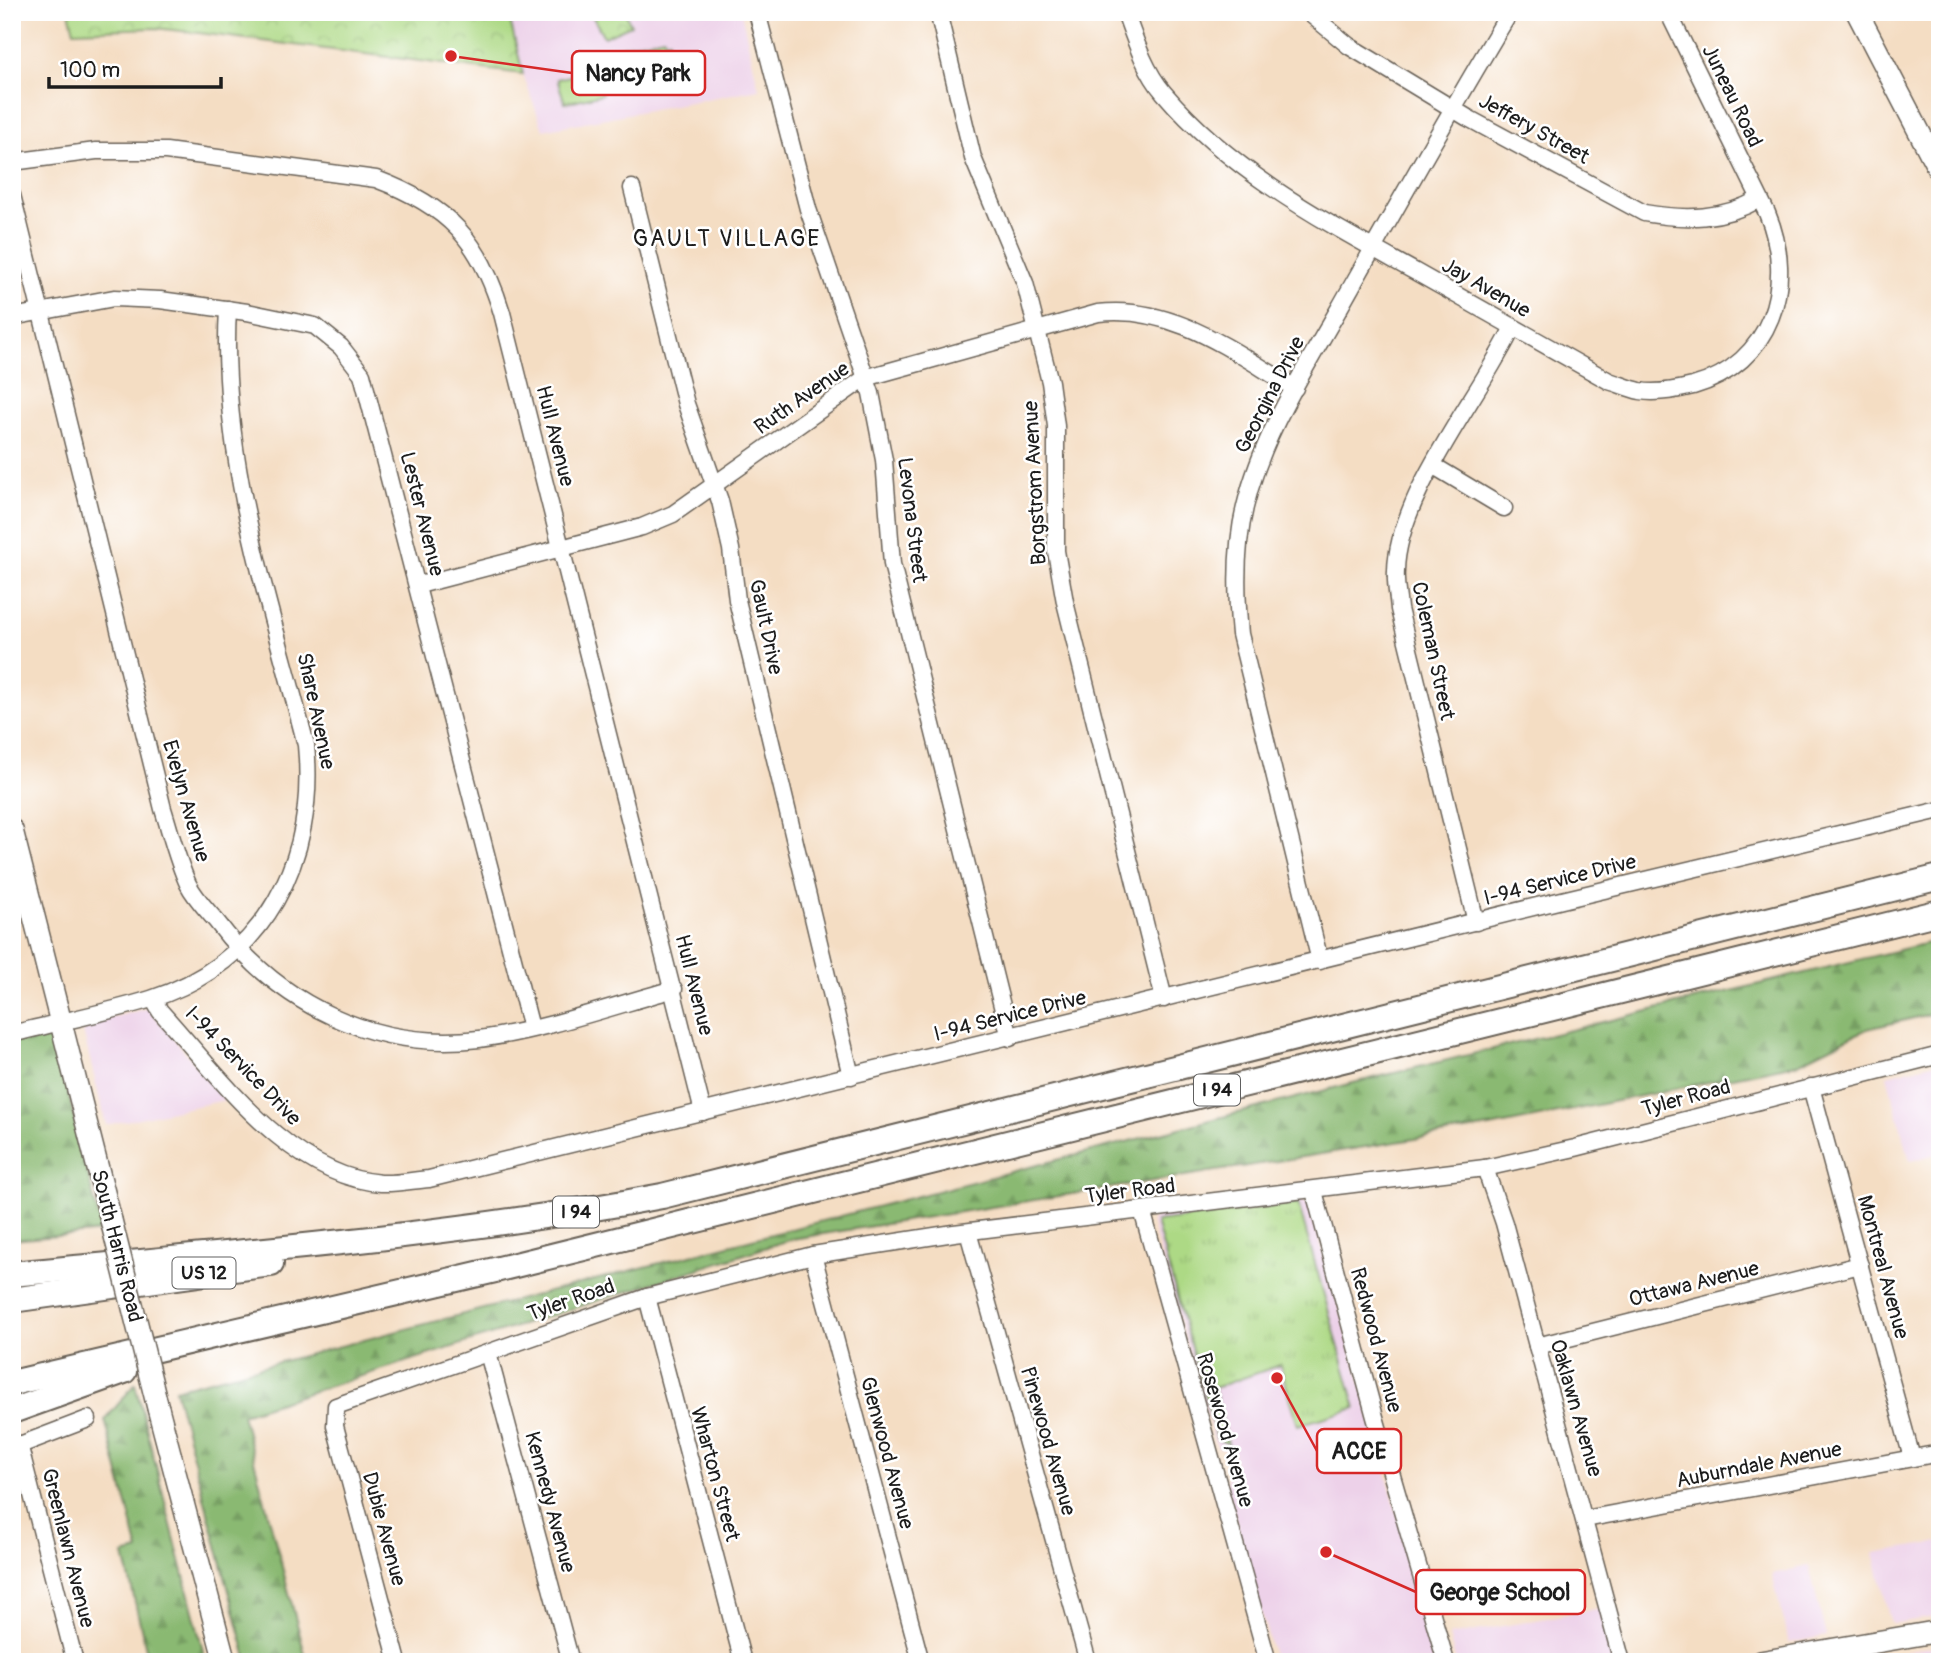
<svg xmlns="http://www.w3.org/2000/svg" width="1952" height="1674" font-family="Pangolin,sans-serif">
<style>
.built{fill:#edd1e9}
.grass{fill:url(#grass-tufts);stroke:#647a50;stroke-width:2}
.forest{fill:url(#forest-firs);stroke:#536a47;stroke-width:2}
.park{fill:url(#park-crowns);stroke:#647a50;stroke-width:2}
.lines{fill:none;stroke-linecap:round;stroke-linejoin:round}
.minor-casing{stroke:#686056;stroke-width:19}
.major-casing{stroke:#686056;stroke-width:24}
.highway-casing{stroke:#686056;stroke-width:28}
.minor{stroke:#fff;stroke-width:16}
.major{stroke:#fff;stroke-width:21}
.highway{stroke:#fff;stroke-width:24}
.major-bridge-casing{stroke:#686056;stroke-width:24;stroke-linecap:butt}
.major-bridge{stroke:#fff;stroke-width:21}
.labels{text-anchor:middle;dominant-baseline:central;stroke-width:5;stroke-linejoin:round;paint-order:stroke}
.shield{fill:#fff;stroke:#606060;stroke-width:2}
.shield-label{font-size:19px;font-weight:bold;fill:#1c1c1c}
.street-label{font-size:21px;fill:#1c1c1c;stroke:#fff}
.neighbourhood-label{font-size:23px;letter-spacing:2px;fill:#1c1c1c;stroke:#fff}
.leader{fill:none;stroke:#d62828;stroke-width:2.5}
.callout-dot{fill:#d62828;stroke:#fff;stroke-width:2.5}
.callout{fill:#fff;stroke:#d62828;stroke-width:2.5}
.callout-label{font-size:23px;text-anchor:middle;font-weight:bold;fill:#1c1c1c}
</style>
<defs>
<pattern id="grass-tufts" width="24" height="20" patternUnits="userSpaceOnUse" patternTransform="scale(1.75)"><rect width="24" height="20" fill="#add985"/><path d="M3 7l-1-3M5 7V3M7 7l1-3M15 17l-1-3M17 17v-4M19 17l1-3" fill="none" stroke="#94ba72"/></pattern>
<pattern id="forest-firs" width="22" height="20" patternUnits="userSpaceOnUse" patternTransform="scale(1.75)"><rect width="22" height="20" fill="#8ab972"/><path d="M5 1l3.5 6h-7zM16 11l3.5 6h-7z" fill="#769e62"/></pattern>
<pattern id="park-crowns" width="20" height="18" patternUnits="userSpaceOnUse" patternTransform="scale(1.75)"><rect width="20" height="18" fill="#add985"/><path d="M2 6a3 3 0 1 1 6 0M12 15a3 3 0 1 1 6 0" fill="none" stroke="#94ba72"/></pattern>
</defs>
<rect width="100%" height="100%" fill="#fff"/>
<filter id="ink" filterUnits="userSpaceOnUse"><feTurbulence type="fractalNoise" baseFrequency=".0143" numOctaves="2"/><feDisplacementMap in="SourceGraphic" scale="14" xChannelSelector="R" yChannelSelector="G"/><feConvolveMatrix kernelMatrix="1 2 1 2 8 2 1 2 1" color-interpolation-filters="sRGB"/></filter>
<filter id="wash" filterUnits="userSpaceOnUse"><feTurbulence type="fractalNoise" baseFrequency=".00686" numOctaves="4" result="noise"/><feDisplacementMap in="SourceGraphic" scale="28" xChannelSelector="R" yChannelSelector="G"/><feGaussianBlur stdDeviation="1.57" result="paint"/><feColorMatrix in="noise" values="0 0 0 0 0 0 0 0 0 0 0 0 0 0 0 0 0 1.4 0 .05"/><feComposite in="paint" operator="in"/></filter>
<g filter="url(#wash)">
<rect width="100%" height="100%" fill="#f4ddc3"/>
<g class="built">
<polygon points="508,12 741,12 759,89 543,130 523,74"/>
<polygon points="148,1008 225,1100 106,1125 83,1031 91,1027 91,1023"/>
<polygon points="1940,1062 1940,1153 1910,1161 1887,1075"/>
<polygon points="1299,1199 1309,1205 1343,1319 1412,1566 1435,1662 1275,1662 1227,1488 1227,1476 1236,1464 1233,1452 1218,1448 1214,1440 1152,1224 1153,1219 1162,1215"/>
<polygon points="1940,1542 1940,1616 1891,1624 1874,1553"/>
<polygon points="1809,1566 1826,1636 1789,1643 1772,1574"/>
<polygon points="1606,1607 1618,1662 1456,1662 1449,1636"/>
<polygon points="1940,1645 1940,1662 1849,1662 1920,1649"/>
</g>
<polygon class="grass" points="1298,1203 1356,1408 1298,1425 1280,1365 1214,1388 1228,1444 1217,1439 1156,1222"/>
<g class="forest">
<polygon points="1940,940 1940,1012 1867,1029 1796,1064 1490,1127 792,1239 242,1414 307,1662 248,1662 175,1389 1353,1083"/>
<polygon points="48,1032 54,1036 102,1232 12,1240 12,1040"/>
<polygon points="135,1384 206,1662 149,1662 124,1555 139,1551 105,1420"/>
</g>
<g class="park">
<polygon points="69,12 508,12 523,74 199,33 155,28 74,31"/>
<polygon points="590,12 625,12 631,25 604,37"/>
<polygon points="664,37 665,41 669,40 674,75 611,88 601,51"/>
<polygon points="596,70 602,94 565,103 557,79"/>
</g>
</g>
<g filter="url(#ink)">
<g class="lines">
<g class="minor-casing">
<g id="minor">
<polyline points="757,12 808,209 871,393 884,460 892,564 1010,1038"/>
<polyline points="938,12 973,158 1025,283 1050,382 1056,426 1056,551 1065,602 1164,999"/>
<path d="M1125 12C1135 40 1145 71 1164 93 1232 173 1324 221 1414 271 1479 307 1544 344 1609 381 1619 384 1630 389 1640 391 1657 394 1677 390 1693 386 1771 364 1797 284 1767 213L1668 12"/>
<path d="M1308 12 1349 46 1468 118 1644 213C1685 220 1723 220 1759 199"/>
<path d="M12 162 96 151H166L376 179C448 206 480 240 502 313L703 1112"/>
<polyline points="632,188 686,404 720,501 731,549 737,600 851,1076"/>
<path d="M12 195 163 809C171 834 177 860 188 884 195 898 207 910 217 922 279 1005 374 1051 479 1039 541 1031 613 1006 674 989"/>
<polyline points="12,317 114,298 160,300 247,312 315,326 341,347 362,374 531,1028"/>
<polyline points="1434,466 1504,508"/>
<path d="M419 585 642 527 673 514 865 378 1098 313C1173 304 1233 352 1295 388"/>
<path d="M1476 922 1399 609C1398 596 1395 584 1396 571 1397 496 1480 396 1513 327"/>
<path d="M1320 961 1240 634C1236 593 1235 548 1245 507 1262 435 1304 371 1340 307 1396 208 1451 109 1510 12"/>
<path d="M153 999 160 1011C217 1073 289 1177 381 1183 396 1184 414 1180 429 1179L1562 900 1940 810"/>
<path d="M12 1034C58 1022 106 1013 151 999 266 962 317 859 306 745 270 603 219 458 228 309"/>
<polyline points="1811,1087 1912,1458"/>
<polyline points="1485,1168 1504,1223 1622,1662"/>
<polyline points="1314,1191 1375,1417 1446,1662"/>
<polyline points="1142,1210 1268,1662"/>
<polyline points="968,1232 1088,1662"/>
<polyline points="813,1255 921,1662"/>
<polyline points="647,1297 743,1662"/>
<polyline points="1537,1346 1860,1265"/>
<polyline points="488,1353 571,1662"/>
<polyline points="19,1444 75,1662"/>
<polyline points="12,1448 88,1419"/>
<polyline points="1585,1519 1940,1453"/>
<polyline points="398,1662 335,1426 336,1406 647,1297 813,1255 954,1233 1485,1168 1575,1148 1940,1055"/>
</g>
</g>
<g class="major-casing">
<g id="major">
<polyline points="1857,12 1940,172"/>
<polyline points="12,830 111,1220"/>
<polyline points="158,1408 225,1662"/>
<polyline points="1760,1662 1940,1631"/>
</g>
</g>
<g class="highway-casing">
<g id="highway">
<path d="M12 1274C229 1253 447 1237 662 1196L1940 877"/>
<polyline points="12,1300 271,1264"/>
<polyline points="12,1383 495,1270 1940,912"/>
<polyline points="12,1411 124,1371"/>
</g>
</g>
<use href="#minor" class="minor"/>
<use href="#major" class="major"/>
<use href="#highway" class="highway"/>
<g class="major-bridge-casing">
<polyline id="major-bridge" points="111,1220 158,1408"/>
</g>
<use href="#major-bridge" class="major-bridge"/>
</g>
</g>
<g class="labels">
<g class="shield">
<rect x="1194" y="1074.5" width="46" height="31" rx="5"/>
<rect x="553" y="1196.5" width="46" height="31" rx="5"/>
<rect x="172.5" y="1257.5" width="63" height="31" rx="5"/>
</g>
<g class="shield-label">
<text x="1217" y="1090">I 94</text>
<text x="576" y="1212">I 94</text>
<text x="204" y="1273">US 12</text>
</g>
<g class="street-label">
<text transform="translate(1732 96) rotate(64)">Juneau Road</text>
<text transform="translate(1534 129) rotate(29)">Jeffery Street</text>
<text transform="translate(1486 288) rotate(30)">Jay Avenue</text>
<text transform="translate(1270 395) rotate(-63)">Georgina Drive</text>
<text transform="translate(802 398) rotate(-35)">Ruth Avenue</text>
<text transform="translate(555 436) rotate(76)">Hull Avenue</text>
<text transform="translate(1035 483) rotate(-93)">Borgstrom Avenue</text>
<text transform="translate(422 514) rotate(76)">Lester Avenue</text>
<text transform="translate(912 520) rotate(83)">Levona Street</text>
<text transform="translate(766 627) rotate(78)">Gault Drive</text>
<text transform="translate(1433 651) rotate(78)">Coleman Street</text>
<text transform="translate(316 711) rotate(78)">Share Avenue</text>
<text transform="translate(186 801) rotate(74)">Evelyn Avenue</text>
<text transform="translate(1560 880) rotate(-14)">I-94 Service Drive</text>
<text transform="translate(694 985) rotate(76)">Hull Avenue</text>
<text transform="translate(1010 1016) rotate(-14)">I-94 Service Drive</text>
<text transform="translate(243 1066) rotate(46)">I-94 Service Drive</text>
<text transform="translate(1686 1098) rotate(-15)">Tyler Road</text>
<text transform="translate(1130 1191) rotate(-7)">Tyler Road</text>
<text transform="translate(117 1246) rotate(76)">South Harris Road</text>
<text transform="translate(1883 1267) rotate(75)">Montreal Avenue</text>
<text transform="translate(1694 1284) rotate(-14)">Ottawa Avenue</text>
<text transform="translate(571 1300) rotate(-19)">Tyler Road</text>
<text transform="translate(1376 1340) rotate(75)">Redwood Avenue</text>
<text transform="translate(1576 1408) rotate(74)">Oaklawn Avenue</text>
<text transform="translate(1225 1430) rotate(74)">Rosewood Avenue</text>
<text transform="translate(1048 1441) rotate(74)">Pinewood Avenue</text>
<text transform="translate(887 1453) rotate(75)">Glenwood Avenue</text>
<text transform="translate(1759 1465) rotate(-11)">Auburndale Avenue</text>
<text transform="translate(715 1474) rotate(75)">Wharton Street</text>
<text transform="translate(550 1502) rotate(75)">Kennedy Avenue</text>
<text transform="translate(384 1529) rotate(75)">Dubie Avenue</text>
<text transform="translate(68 1548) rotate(76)">Greenlawn Avenue</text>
</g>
<g class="neighbourhood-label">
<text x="727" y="238">GAULT VILLAGE</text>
</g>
</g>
<path class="leader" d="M451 56L572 73M1277 1378L1317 1451M1326 1552L1416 1592"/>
<g class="callout-dot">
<circle cx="451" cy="56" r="7"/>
<circle cx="1277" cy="1378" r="7"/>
<circle cx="1326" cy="1552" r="7"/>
</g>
<g class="callout">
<rect x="572" y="51" width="133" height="44" rx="7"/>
<rect x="1317" y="1429" width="84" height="44" rx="7"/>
<rect x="1416" y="1570" width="169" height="44" rx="7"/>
</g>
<g class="callout-label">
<text x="638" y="81">Nancy Park</text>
<text x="1359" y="1459">ACCE</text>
<text x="1500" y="1600">George School</text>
</g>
<rect width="1952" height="1674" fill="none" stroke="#fff" stroke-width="42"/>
<path d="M49 77v10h172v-10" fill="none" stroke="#1c1c1c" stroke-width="3.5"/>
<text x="60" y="77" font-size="21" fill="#1c1c1c" stroke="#ffffff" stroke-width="5" paint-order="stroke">100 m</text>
</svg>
